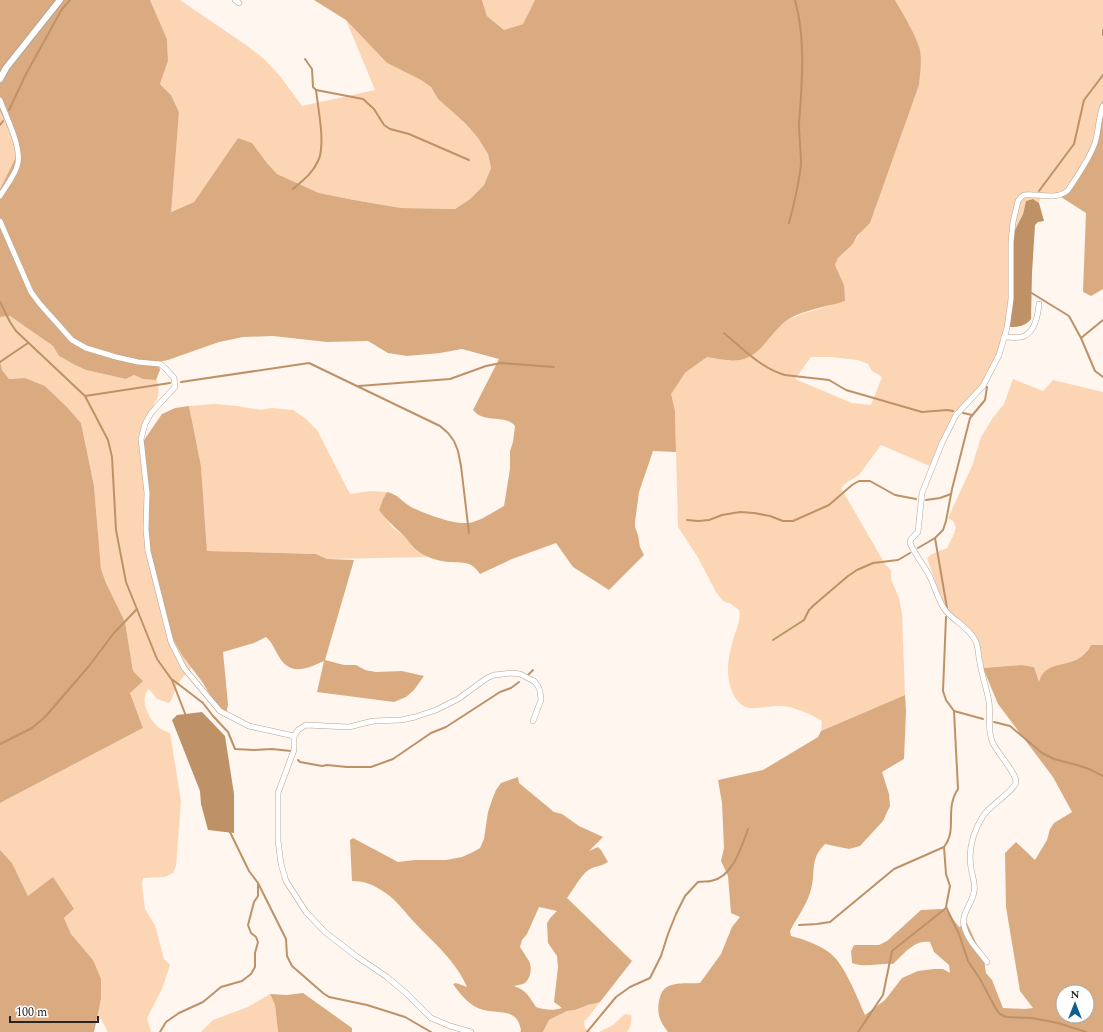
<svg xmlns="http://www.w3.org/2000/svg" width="1103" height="1032" font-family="Spectral,serif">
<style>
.green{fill:#fcd6b4;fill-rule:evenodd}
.forest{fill:#daab81;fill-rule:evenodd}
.water{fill:#be9167}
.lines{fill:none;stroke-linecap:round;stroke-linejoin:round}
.stream{stroke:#be9167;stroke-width:2}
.minor-casing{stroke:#b2a599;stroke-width:6}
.tertiary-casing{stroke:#b2a599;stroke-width:8}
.minor{stroke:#fff;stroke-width:5}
.tertiary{stroke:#fff;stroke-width:6}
</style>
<rect width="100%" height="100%" fill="#fef6ef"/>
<g class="green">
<polygon points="150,0 180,0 246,45 263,58 280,76 302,106 375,90 346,20 387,63 421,80 431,87 438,99 466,124 478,138 488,154 491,168 484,185 470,199 455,209 401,208 354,200 319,193 277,174 267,163 252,144 238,138 194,202 170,212 179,112 171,95 160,84 168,61 167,39"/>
<polygon points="482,0 535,0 523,24 504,30 487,16"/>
<path d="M895 0H1103V99L1098 113 1094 139 1081 167 1061 197 1041 196 1039 203 1033 199 1026 201 1023 214 1012 236 1008 321 986 385 965 406 956 411 951 419 932 467 881 445 859 475 846 483 841 488 885 564 891 570V579L899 598 902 613 905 695 821 731 822 721C813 715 792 706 782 706 772 705 761 709 751 708 734 707 728 684 728 670 728 659 731 647 734 637 737 627 741 620 739 610L731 604 723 601 716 592 697 556 678 527 675 411 670 394 685 373 707 357 730 361 787 320 802 314 844 301V285L835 265 838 258 853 244 874 212 881 190 919 85 920 51 911 29ZM811 357H832L858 360 868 364 872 371 882 377 871 405 852 403 795 379Z"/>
<polygon points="0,111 19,151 0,189"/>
<path d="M10 316 53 346 59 356 75 365 86 370 117 377 126 379 134 375 144 379 157 380C161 399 157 396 151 411 148 418 145 425 142 432L174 641 192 668C186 673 181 679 177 685 174 691 174 697 169 703L157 699 149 689C139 698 148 717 156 725 159 729 165 731 170 733L181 801 176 866 173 873 165 877 143 878 142 884 145 909 155 925 164 959 170 965 162 989 147 1018 151 1032H108L101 1019 96 1021 101 999 93 960 71 934 64 918 74 909 28 896 12 863 0 850V803L143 728 130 693 133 671 125 622 106 583 101 569 94 486 81 423 67 407 45 386 25 378 9 379 2 370 0 361V317Z"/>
<polygon points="1013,379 1043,391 1053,380 1103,392 1103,645 1091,645 1083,657 1073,662 1064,664 1038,683 1034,667 1022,665 983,668 978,645 948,611 942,601 927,558 932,554 947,548 954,534 956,527 953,521 948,518 972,466 981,437 992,419 1004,404"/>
<polygon points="214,404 237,406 261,410 271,408 293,410 306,419 317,430 350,494 370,491 387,492 383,499 379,510 393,528 405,537 418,552 432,557 327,559 316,554 207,551 201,466 189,406"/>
<polygon points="270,994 275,1005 278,1032 201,1032 213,1020 248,1007"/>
<polygon points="597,1002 600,1002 586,1020 584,1020 585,1028 591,1032 543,1032 549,1020 567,1011 575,1010"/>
<path d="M625 1014 631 1015C632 1021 631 1027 627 1032H599L613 1025Z"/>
</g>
<g class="forest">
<path d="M0 0H150L167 39 168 61 160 84 171 95 179 112 171 212 194 202 238 138 252 143 267 163 277 174 319 193 354 200 401 208 455 209 470 199 484 185 491 168 488 154 478 138 466 124 438 99 431 87 421 80 387 63 346 20 314 0H482L487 16 504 30 523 24 535 0H895C904 16 915 33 920 50 922 61 920 74 919 85L870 223 857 236 853 244 838 258 835 265 844 285 845 301C827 307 801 310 786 321 779 326 773 334 767 341 747 365 735 362 707 357L685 373 671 394 675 411 676 452 653 451 639 492 635 522V527L638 535 640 547 644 555 609 590 573 567 556 543 512 559 480 574C469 557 458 565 442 561 435 560 425 556 419 552 413 548 409 541 404 536 396 528 386 520 379 510L383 499 387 492C398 494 403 503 413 508 426 514 459 527 473 522 484 519 494 511 504 506L510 469V451L513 442 515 426C507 416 492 421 481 416 478 415 475 412 473 410L499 359 462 349 440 353 407 356 388 353 368 341 327 342 273 336 243 337 219 342 168 360 158 362 160 370 156 380 143 379 134 375 126 379 117 377 86 370 75 365 59 356 53 346 10 316 0 317V189L19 151 0 111Z"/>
<polygon points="1103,99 1103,289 1091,296 1083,292 1086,213 1061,197 1081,167 1094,139 1098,113"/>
<polygon points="0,361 2,370 9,379 25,378 45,386 67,407 81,423 94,486 101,569 106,583 125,622 133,671 143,681 130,693 143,728 0,803"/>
<path d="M189 406 201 466 207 551 316 554 327 559 354 560 325 660 344 665H356L365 670 376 672 402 671 424 676 414 690 406 697 394 702 317 692 324 661C306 669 290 677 278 655 274 648 272 642 266 637L254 643 223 652 228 704 226 715 214 702 203 683 182 655 174 641 152 570 142 465V443L162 414 175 408Z"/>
<path d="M1091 645H1103V1032H668C664 1027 661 1022 659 1016 657 1007 659 989 669 986 678 982 690 984 700 983L721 954 732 927 740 917 731 913 728 876 721 861 724 848 722 803 718 780 763 770 818 737 821 731 905 695 906 711 904 759 882 772 889 794 890 806 883 821 860 846 849 849 825 844C808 861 817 873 810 893 806 906 796 919 790 931L791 936C806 940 827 947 837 960 849 976 857 997 865 1015L885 1000 902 978 918 971 934 969H943L950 973 949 965 934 952 930 942C914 939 903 955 893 964 879 963 865 968 852 963L851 951 854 945H879L887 941 921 910 940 909 946 910 959 927 967 923 984 960 986 973 992 980 1003 1008 1025 1009 1033 1008 1020 991 1006 907 1005 853 1016 842 1035 860 1047 840 1050 829 1054 823 1072 812 1053 777 998 704 983 668 1022 665 1034 667 1039 682C1047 655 1076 674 1091 645ZM1063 992H1087V1016H1063Z"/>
<path d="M518 777 519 783 554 812 562 814 579 826 603 837 589 851 598 847 601 850 608 862C601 867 593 866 587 871 580 877 573 890 567 898L632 961 600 1002 588 1005 575 1010 567 1011 549 1020 543 1032H520L521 1031C518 1008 500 1014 484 1010 470 1007 461 995 453 984L456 983 467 987C456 961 433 942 414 922 404 911 395 898 381 890 372 884 363 881 352 881L350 840 353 838 398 862 415 860H446L462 857 473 852 480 848 484 839 488 812 492 800 496 790 501 783ZM539 907 557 911 551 917 547 923 548 943 557 956 558 967 554 1002 562 1008C553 1011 545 1010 536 1007 528 995 527 991 514 986 517 985 523 985 526 982 531 977 532 967 529 961 526 956 523 952 520 947L522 940 527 934Z"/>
<polygon points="0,850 12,863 28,896 53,877 74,909 64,918 71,934 93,960 101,979 101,999 94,1032 0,1032"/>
<polygon points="303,993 352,1028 352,1032 278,1032 275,1005 270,994 287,995"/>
</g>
<g class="water">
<path d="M1033 199 1039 203 1044 221 1038 222 1035 225 1032 273 1031 319C1026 326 1018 327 1010 327L1008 321 1012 236 1023 214 1026 201Z"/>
<polygon points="202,712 225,736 234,794 234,833 208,830 201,804 200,791 172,720 177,715"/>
</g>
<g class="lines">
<g class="stream">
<polyline points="1103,30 1103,35"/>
<polyline points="316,90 363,99 374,109 384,125 390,129 409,134 469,160"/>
<polyline points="9,110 26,74 62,9 70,0"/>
<polyline points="0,125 3,121"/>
<path d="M293 189C302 181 313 173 318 161 326 146 318 108 316 90L313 87 312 69 305 59"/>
<polyline points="1039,191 1074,144 1084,100 1103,75"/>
<path d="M789 223C794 204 799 184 801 164 801 151 799 137 799 124 802 84 806 39 795 0"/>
<polyline points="1030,292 1069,316 1081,338 1095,371 1103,377"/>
<polyline points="0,302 10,322 16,331 85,396 108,440 112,457 116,530 126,582 157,659 172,680 186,716"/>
<path d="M724 333C743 349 761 368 785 375L829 380 846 390 922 412 947 410 953 411"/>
<polyline points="1081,338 1103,320"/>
<polyline points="0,362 28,343"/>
<polyline points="181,382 309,363 440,426 448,433 454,441 458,451 461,466 469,533"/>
<polyline points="359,386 450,379 486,366 501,363 554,367"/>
<polyline points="85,396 170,383"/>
<polyline points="963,413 972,415"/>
<polyline points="926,500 940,498 951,494"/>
<polyline points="687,520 698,521 709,520 722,515 740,512 754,513 770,516 783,521 793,521 829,505 852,485 859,481 870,481 895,495 916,499"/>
<polyline points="935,538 947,608"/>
<polyline points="918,548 935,538 943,530 946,521 952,489 970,418 985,400 987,387"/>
<polyline points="773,640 804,620 809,610 814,605 848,576 857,570 873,563 898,560 910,553"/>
<polyline points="527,676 533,670"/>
<polyline points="173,680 203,703 213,716 228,732 235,749 254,750 272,749 291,751"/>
<polyline points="954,711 983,719"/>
<polyline points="994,722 1010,726 1042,753 1054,759 1077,765 1089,769 1103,776"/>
<polyline points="0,744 32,728 45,717 89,666 113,634 137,609"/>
<polyline points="298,760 300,762 322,766 327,765 347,767 371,767 393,759 431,733 446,727 500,692 511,688 519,682"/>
<polyline points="229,830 249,871 258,883 286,939 287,956 292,966 323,993 329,997 367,1005 405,1017 431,1032"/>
<polyline points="944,847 946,874 950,886 946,907 959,934 968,961 980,979 996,1009 1000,1014 1006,1017 1032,1018 1058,1023 1086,1032"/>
<path d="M799 925 817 924 830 922 894 869 944 847C958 829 944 810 958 789L954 711 946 700 943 691 946 617"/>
<polyline points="160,1032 166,1022 179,1013 203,1002 221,987 242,981 251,974 255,967 255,953 258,942 256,937 251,933 248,925 254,902 258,896 258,884"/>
<path d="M587 1032 616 997 630 987 650 978 661 956 668 934 676 914 685 896 698 882C703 881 707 882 711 881 733 877 741 848 748 829"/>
<polyline points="858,1032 883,995 892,951 946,908"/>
</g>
<g class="minor-casing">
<g id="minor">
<polyline points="235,0 239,3"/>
<path d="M0 100C6 117 21 145 18 163 16 174 6 186 0 196"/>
<polyline points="0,221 31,292 40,304 72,340 86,348 116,357 138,362 160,364 165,368 174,378 175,387 151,413 145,424 141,439 147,493 146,529 148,551 171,642 184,668 220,711 249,726 294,736"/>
<path d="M1004 337C1010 337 1016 338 1021 337 1035 334 1038 315 1039 304"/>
<path d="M987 962C979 951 967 940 964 926 961 914 972 904 974 892 976 884 972 876 971 868 968 850 973 832 983 816 988 807 1015 790 1016 782 1016 772 996 752 992 741 987 727 991 715 989 702 987 689 982 676 980 663 978 656 979 649 976 642 971 629 954 621 945 610 938 600 935 587 930 577 924 565 915 555 910 543L911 539 918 532 922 493 942 443 956 415 983 386 999 355 1007 328 1011 299V242L1013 222 1018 201 1021 197 1024 195C1038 193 1057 201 1068 190 1078 175 1089 160 1095 143 1099 131 1098 118 1103 106"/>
<polyline points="471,1032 450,1026 431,1018 407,994 387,977 356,956 325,932 306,912 286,881 281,864 278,841 278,793 294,750 294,736 298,730 306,725 349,727 373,721 401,720 415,717 436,710 458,699 487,678 494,675 512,673 520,674 534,681 538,686 540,691 541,700 533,721"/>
</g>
</g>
<g class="tertiary-casing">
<polyline id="tertiary" points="0,79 6,68 60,0"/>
</g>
<use href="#minor" class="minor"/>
<use href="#tertiary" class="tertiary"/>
</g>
<g transform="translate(1075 1004)"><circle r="19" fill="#ffffff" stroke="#aaa8a6"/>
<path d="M0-3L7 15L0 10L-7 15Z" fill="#0e5f91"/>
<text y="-6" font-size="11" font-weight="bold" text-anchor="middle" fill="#2a2521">N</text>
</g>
<path d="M10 1016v6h88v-6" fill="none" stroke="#2a2521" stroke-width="2"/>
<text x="16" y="1016" font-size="12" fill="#2a2521" stroke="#ffffff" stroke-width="3" paint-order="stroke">100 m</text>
</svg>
